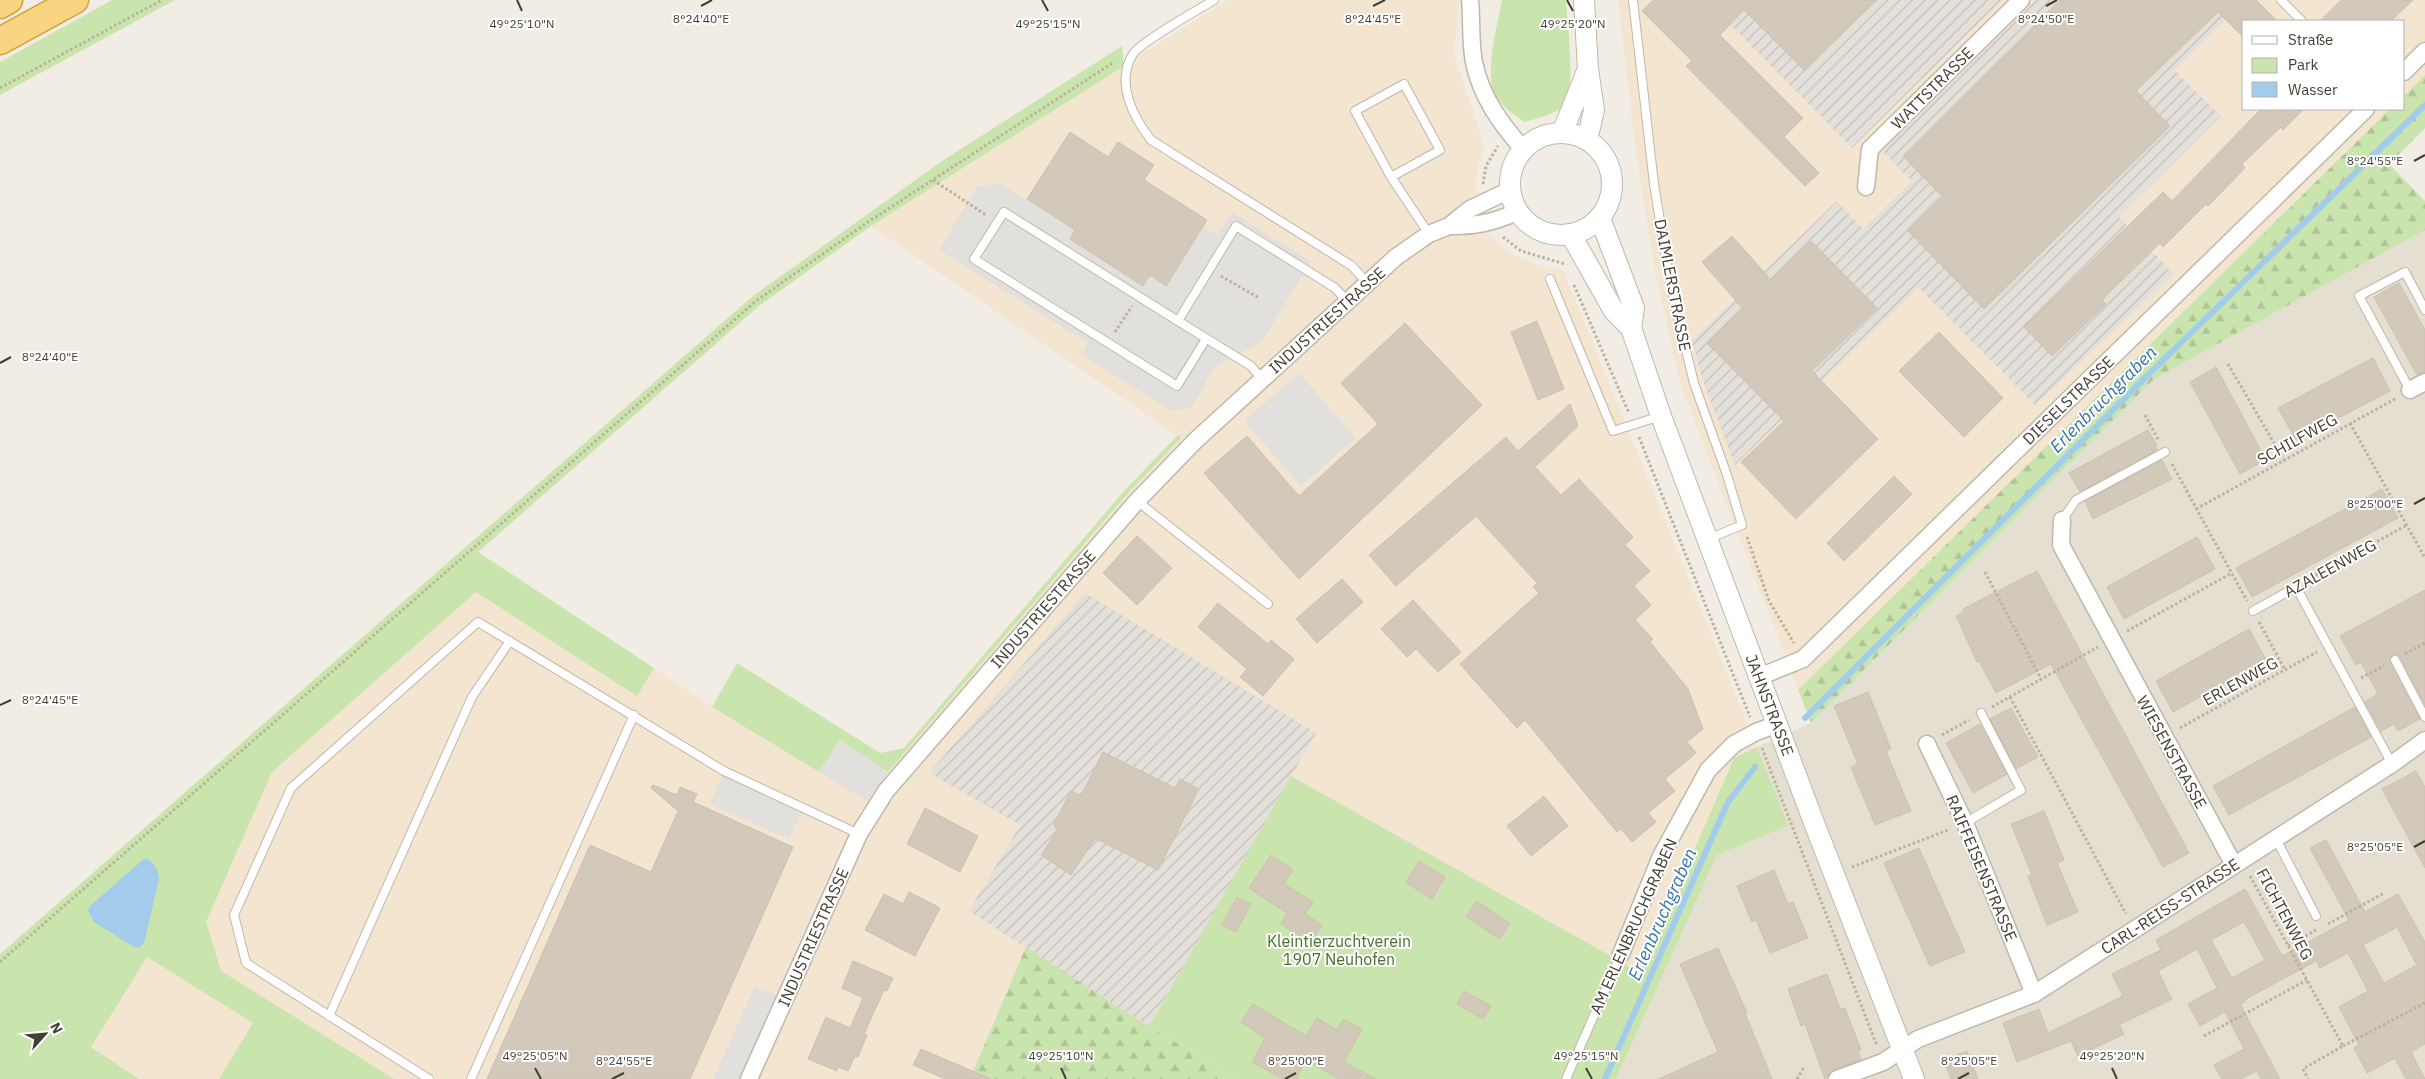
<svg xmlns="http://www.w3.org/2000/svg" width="2425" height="1079" font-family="'IBM Plex Sans',sans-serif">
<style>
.residential{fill:#e5dfd2}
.commercial{fill:#f3e5d0}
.industrial{fill:url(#industrial-furrows)}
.green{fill:#cae4ae}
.forest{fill:url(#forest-firs)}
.parking{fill:#e2e0dc}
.water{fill:#a3ccec}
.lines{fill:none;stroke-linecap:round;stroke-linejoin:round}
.stream{stroke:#a3ccec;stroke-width:6}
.building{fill:#d2c9ba;stroke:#ccc1ae;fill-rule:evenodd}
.service-casing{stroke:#bfb8aa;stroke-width:10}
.minor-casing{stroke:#bfb8aa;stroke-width:19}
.tertiary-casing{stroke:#bfb8aa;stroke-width:22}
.trunk-casing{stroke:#d4a03b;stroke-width:29}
.path{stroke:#bdb199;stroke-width:3;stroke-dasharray:2.5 2.5;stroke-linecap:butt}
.service{stroke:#fff;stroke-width:8}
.minor{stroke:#fff;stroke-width:16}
.tertiary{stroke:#fff;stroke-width:20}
.trunk{stroke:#f8d580;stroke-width:26}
.ticks{fill:none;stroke:#433e34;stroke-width:2}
.labels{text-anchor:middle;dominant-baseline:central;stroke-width:4;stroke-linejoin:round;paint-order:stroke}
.street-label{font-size:16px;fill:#433e34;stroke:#fff}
.park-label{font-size:16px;fill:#44712b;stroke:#fff}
.water-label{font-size:18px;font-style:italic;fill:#3474a8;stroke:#fff}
.ticks-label{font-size:12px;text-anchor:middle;fill:#433e34;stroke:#fff;stroke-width:4;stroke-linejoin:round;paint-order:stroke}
</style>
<defs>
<pattern id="industrial-furrows" width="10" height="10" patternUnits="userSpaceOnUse" patternTransform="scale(1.25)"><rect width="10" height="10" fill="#e3dfd9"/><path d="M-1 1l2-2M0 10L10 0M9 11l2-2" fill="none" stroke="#c4c0bb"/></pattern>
<pattern id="forest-firs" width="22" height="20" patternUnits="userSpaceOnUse" patternTransform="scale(1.25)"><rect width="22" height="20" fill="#cae4ae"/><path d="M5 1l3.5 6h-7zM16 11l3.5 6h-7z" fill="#afc596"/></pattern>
</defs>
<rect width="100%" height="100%" fill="#f1ede4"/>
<polygon class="residential" points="2425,230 2425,1079 1616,1079 1717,855 1787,826 1757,747 1811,723 2154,379"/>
<g class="commercial">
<polygon points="1228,0 1459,0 1454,55 1484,145 1475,179 1479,211 1491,237 1510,253 1543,267 1563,270 1757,747 1734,758 1641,973 1291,776 1149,1027 1026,948 970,1079 139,1079 0,987 0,970 478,552 712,707 867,801 888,772 1128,493 1181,438 871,226 1067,100"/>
<polygon points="1618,0 2425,0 2425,75 2404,96 2404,21 2244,21 2244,109 2390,109 1798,690 1680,383 1655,272 1636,152"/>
</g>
<g class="industrial">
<polygon points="1706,0 2002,0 1852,148"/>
<polygon points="2036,0 2246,0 2174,70 2221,116 2119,217 2174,274 2035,405 1918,287 1735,465 1704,384 1692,341 1837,201 1863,229 1912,181 1882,151"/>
<polygon points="1085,593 1316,733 1149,1027 969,911 1020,825 929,773"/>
</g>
<g class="green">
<polygon points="112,0 175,0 0,95 0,62"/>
<path d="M1502 0H1566C1567 21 1577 92 1563 106 1552 116 1538 118 1524 122 1513 114 1503 107 1496 96 1483 77 1498 22 1502 0Z"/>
<polygon points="1122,46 1124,66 871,226 759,306 478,552 654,668 637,696 476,592 272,772 206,922 221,971 394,1079 219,1079 253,1023 147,957 91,1047 139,1079 0,1079 0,954 753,296 942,161"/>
<polygon points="1178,435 1181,438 1128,493 888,772 840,740 819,772 712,707 737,663 880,753 904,748 1124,491"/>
<polygon points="1757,747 1788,826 1717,855 1616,1079 1241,1079 1149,1027 1291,776 1641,973 1734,758"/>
</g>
<g class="forest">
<polygon points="2425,75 2425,128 2389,164 2425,201 2425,230 2154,379 1811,723 1798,690 2390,109 2404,109 2404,96"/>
<polygon points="1026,947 1149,1027 1241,1079 970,1079"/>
</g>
<g class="parking">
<polygon points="1000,183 1074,230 1069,239 1143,286 1150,276 1166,286 1204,227 1217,235 1232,212 1311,262 1262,341 1214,368 1191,408 1171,411 1082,355 1088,343 939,250 977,187"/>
<polygon points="1299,373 1356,438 1301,486 1244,421"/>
<polygon points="840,740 888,772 867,801 819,772"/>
<polygon points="724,771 804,807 789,839 710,804"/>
<polygon points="755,986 785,999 749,1079 713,1079"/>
</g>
<path class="water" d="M144 859H148C155 864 158 870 159 879L144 943 139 948 134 947 94 922 88 911 90 906Z"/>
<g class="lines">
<g class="stream">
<polyline points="1805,718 2149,374 2425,105"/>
<polyline points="1605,1079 1728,802 1755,767"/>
</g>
</g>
<g class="building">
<polygon points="1653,0 1877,0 1804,70 1744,10 1720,35 1803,118 1784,137 1819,173 1805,186 1686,66 1692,61 1642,11"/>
<polygon points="2060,0 2256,0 2277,21 2244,21 2244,38 2218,12 2136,91 2170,126 1984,309 1908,231 1943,197 1903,156"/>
<polygon points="2341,0 2413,0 2391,21 2320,21"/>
<polygon points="2261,109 2304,109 2283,130 2281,127 2242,164 2245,168 2208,206 2206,204 2163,247 2160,243 2102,300 2106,304 2052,356 2024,327 2163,192 2172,201"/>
<polygon points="1070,132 1108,157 1118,142 1154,165 1144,180 1207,220 1166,286 1150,275 1143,286 1070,239 1075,230 1027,199"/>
<polygon points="1732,236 1771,280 1811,241 1877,308 1812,371 1878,439 1796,519 1741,462 1784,421 1707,343 1743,309 1702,262"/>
<polygon points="2399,283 2425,330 2425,372 2417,375 2374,297"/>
<polygon points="1537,321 1564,389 1538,400 1511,332"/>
<polygon points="1405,323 1482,405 1299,579 1204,473 1247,436 1299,496 1378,424 1341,383"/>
<polygon points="1939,332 2003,398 1964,437 1899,371"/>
<polygon points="2373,358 2390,391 2296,440 2278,408"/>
<polygon points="2216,367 2266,460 2240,474 2190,382"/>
<polygon points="1570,404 1578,426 1535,467 1561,495 1579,479 1633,537 1625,545 1650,571 1634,586 1651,605 1635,620 1653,639 1650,642 1688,689 1703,729 1687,742 1696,753 1665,779 1675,791 1648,813 1656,822 1632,842 1621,829 1617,832 1525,720 1517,728 1460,664 1539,593 1533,587 1537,583 1476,516 1396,586 1369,555 1506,437 1518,451"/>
<polygon points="2148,430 2157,445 2155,446 2157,450 2080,492 2069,473"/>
<polygon points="2162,460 2172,479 2093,519 2085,501"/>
<polygon points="1894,476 1912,494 1844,561 1827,543"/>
<polygon points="2382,489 2398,518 2252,597 2236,568"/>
<polygon points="1137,536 1172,568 1137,605 1103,573"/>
<polygon points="2197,537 2215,569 2124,619 2107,587"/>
<polygon points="2037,571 2189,853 2163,867 2051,664 1996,693 1979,661 1977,662 1956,616 1964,612 1963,609"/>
<polygon points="1342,579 1363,602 1317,643 1296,619"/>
<polygon points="2425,590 2425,705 2400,657 2396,654 2392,655 2390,663 2420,719 2398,731 2394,724 2381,731 2365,702 2378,694 2361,662 2356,665 2340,636"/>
<polygon points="1413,600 1461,652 1438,672 1416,649 1407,657 1381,629"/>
<polygon points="1218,603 1268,644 1271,640 1294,659 1263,696 1240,677 1247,669 1198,627"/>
<polygon points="2249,629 2266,660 2173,712 2156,681"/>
<polygon points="1868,692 1891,749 1886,751 1911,811 1875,825 1851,767 1858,764 1834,706"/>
<polygon points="2355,707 2371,737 2229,815 2213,786"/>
<polygon points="2011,708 2038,757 2016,769 1990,719"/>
<polygon points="1980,724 2007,774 1973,793 1946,743"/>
<polygon points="1103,752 1175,788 1180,779 1199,789 1158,870 1095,838 1071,875 1041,855 1057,831 1054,824 1071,791 1081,796"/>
<polygon points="2416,771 2425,787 2425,868 2382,789"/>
<polygon points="653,785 677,795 680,787 697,794 693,802 793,847 690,1079 487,1079 590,845 651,872 678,811 651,788"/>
<polygon points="1544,796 1568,826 1531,856 1507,826"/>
<polygon points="925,808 978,836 960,872 907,844"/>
<polygon points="2044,811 2064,860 2057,863 2078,912 2047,925 2028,876 2032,875 2011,824"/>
<path d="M2326 840 2365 912 2398 894 2425 942V1044L2411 1052 2425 1079H2406L2395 1058 2367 1073 2354 1048 2359 1045 2339 1007 2368 991 2348 953 2320 968 2316 961 2244 1000 2245 1002 2240 1004 2280 1079H2261L2257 1071 2241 1079H2222L2214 1065 2244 1049 2225 1012 2200 1026 2188 1004 2217 988 2197 949 2158 971 2172 999 2119 1025 2124 1034 2078 1056 2071 1041 2017 1062 2003 1023 2039 1009 2048 1033 2123 996 2112 974 2161 950 2156 940 2245 889 2282 956 2349 920 2310 848ZM2244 922 2265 960 2232 978 2211 940ZM2397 927 2417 965 2384 983 2363 945Z"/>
<polygon points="1919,848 1965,952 1930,966 1884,863"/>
<polygon points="1271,855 1293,870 1284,884 1313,902 1305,914 1322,925 1311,943 1281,924 1287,913 1249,888"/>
<polygon points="1419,861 1445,877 1432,899 1406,883"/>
<polygon points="1774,870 1788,904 1793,902 1808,938 1770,953 1756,920 1752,922 1737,886"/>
<polygon points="909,892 940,908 915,956 865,930 884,894 903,904"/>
<polygon points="1237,897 1251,904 1236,932 1222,925"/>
<polygon points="1476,901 1510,923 1500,939 1466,917"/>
<polygon points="1718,948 1747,1013 1745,1013 1772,1079 1659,1079 1718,1052 1680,964"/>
<polygon points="853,961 893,978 887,991 884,990 864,1034 867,1035 858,1057 855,1056 848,1071 838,1067 837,1071 808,1059 826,1017 850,1028 863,998 842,988"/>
<polygon points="1827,974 1840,1009 1845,1008 1861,1050 1858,1051 1861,1060 1833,1070 1825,1079 1805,1024 1801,1026 1788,989"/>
<polygon points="1464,991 1491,1006 1483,1019 1457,1004"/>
<polygon points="1253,1004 1306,1036 1317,1018 1337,1030 1343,1019 1362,1029 1344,1062 1376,1079 1339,1079 1306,1060 1296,1079 1283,1079 1252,1062 1265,1038 1241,1022"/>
<polygon points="921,1049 991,1079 945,1079 913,1065"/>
<polygon points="1967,1051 1978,1079 1951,1079 1944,1060"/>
</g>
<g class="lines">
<g class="service-casing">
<g id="service">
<path d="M1214 0C1198 10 1142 41 1133 54 1115 82 1133 117 1151 140L1352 266 1368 284"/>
<polyline points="1633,0 1654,184 1671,289 1694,383 1727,475 1742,525 1708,539"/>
<polyline points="2281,0 2302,21"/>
<polyline points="1391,177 1440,150 1404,84 1355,111 1391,177 1429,234"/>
<polyline points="1550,279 1613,431 1661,416"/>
<polyline points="1178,321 1004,212 974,259 1177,386 1206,339"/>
<polyline points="1262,379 1251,366 1178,321 1236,226 1335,288 1347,301"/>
<polyline points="2410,390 2359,296 2405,272 2425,310"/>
<polyline points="1137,501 1268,604"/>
<polyline points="2062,520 2076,500 2165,452"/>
<polyline points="2253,611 2296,587 2392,764"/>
<polyline points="2395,660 2425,717"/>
<polyline points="1965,823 2021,790 1981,713"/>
<polyline points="2276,839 2316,916"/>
<polyline points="329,1016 472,697 510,641"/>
<polyline points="429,1079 246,963 234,915 291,788 478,622 724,771 859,834"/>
<polyline points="471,1079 634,715"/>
<polyline points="1566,1079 1621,954"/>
</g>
</g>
<g class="minor-casing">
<g id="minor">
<path d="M1470 0C1472 20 1470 42 1474 62 1481 97 1501 124 1523 149"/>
<polyline points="2404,72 2425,51"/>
<polyline points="1866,187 1870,149 2021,0"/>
<path d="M1449 226C1474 227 1494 222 1517 212"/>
<polyline points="2410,390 2425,382"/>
<polyline points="2062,520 2061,545 2234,865"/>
<polyline points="1759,677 1803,659 2366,109"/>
<polyline points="1927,744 1965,823 2034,994"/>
<polyline points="1621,954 1661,856 1708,770 1734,744 1756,732 1778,724"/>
<polyline points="749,1079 859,834 886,791 1137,501 1195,441 1396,257 1429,234 1449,226 1470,209 1510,190"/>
<polyline points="1837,1079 1883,1062 1918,1039 2034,994 2392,764 2425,740"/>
</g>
</g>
<g class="tertiary-casing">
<g id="tertiary">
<polyline points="1584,0 1588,69 1594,110 1587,140"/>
<circle cx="1561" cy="184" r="51"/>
<polyline points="1562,133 1587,71"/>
<polyline points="1600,218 1634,308 1631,328"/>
<polyline points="1571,235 1614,311 1631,328 1661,416 1816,828 1914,1079"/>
</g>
</g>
<g class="trunk-casing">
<g id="trunk">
<polyline points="0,5 9,0"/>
<polyline points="0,41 75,0"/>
</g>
</g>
<g class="path">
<polyline points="0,88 162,0"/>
<polyline points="933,180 986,215"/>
<polyline points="1483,184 1486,166 1498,146"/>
<polyline points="1503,237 1521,251 1565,264"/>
<polyline points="1221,276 1259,298"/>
<polyline points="1574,285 1629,413"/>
<polyline points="1115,332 1132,306"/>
<polyline points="2228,364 2284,460"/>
<polyline points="2145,415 2159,441"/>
<polyline points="2350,423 2425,558"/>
<polyline points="1639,437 1750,717"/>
<polyline points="2172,464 2247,601"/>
<polyline points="2196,509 2395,399"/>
<polyline points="1747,537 1769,601 1794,643"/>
<polyline points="1985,572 2041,679"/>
<polyline points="2307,580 2407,525"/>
<polyline points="2259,622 2285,670"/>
<polyline points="2127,631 2232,573"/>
<polyline points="2405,654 2425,643"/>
<polyline points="2361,678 2384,666"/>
<polyline points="2010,697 2126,914"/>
<polyline points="1992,707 2098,647"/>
<polyline points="2180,728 2317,652"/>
<polyline points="1942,735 1969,720"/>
<polyline points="1762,748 1877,1046"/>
<polyline points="1852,867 1948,830"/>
<polyline points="2250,876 2343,1046 2303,1069 2308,1079"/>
<polyline points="2328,924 2384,893"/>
<polyline points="2288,946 2316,930"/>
<polyline points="0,962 756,301 868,222 1114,62"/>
<polyline points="2204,1036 2307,980"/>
<polyline points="2343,1046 2425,1003"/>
<polyline points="1797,1079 1804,1067"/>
</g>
<use href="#service" class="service"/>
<use href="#minor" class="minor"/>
<use href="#tertiary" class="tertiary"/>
<use href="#trunk" class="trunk"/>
</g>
<path class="ticks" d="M517 0 522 11M1042 0 1048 11M1567 0 1573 11M701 6 712 0M1373 6 1385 0M2046 6 2057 0M2414 161 2425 155M0 363 11 357M2414 504 2425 498M0 705 11 700M2414 847 2425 841M535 1068 541 1079M1061 1068 1066 1079M1586 1068 1592 1079M2112 1068 2117 1079M612 1079 624 1073M1285 1079 1296 1073M1958 1079 1969 1073"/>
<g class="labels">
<g class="street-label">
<text transform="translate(1932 88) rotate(-45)">WATTSTRASSE</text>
<text transform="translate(1673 285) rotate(79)">DAIMLERSTRASSE</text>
<text transform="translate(1327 320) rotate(-42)">INDUSTRIESTRASSE</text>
<text transform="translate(2068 400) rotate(-44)">DIESELSTRASSE</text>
<text transform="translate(2297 439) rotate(-29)">SCHILFWEG</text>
<text transform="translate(2330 568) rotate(-29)">AZALEENWEG</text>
<text transform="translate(1043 609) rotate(-49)">INDUSTRIESTRASSE</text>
<text transform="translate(2240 681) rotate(-29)">ERLENWEG</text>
<text transform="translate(1770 705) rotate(69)">JAHNSTRASSE</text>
<text transform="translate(2172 752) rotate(61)">WIESENSTRASSE</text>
<text transform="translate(1982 868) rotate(67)">RAIFFEISENSTRASSE</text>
<text transform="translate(2170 906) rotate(-33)">CARL-REISS-STRASSE</text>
<text transform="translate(2285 914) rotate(62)">FICHTENWEG</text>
<text transform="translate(1633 926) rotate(-66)">AM ERLENBRUCHGRABEN</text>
<text transform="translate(813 937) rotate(-66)">INDUSTRIESTRASSE</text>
</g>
<g class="park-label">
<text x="1339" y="941">Kleintierzuchtverein<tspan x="1339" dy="18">1907 Neuhofen</tspan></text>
</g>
<g class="water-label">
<text transform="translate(2103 399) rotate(-45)">Erlenbruchgraben</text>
<text transform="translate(1662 914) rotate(-66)">Erlenbruchgraben</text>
</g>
</g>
<g class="ticks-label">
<text x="701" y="23">8°24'40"E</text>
<text x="1373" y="23">8°24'45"E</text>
<text x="2046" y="23">8°24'50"E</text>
<text x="522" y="28">49°25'10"N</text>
<text x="1048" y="28">49°25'15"N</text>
<text x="1573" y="28">49°25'20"N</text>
<text x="2375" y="165">8°24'55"E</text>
<text x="50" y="361">8°24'40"E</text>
<text x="2375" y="508">8°25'00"E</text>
<text x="50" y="704">8°24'45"E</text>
<text x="2375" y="851">8°25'05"E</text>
<text x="535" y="1060">49°25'05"N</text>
<text x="1061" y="1060">49°25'10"N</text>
<text x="1586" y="1060">49°25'15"N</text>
<text x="2112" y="1060">49°25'20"N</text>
<text x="624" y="1065">8°24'55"E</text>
<text x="1296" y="1065">8°25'00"E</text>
<text x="1969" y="1065">8°25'05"E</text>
</g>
<rect x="2242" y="20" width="162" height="90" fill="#ffffff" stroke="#b4b2ae"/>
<rect x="2252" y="36" width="25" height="8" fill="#ffffff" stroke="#b4b2ae"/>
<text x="2288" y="45" font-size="15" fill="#433e34">Straße</text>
<rect x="2252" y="58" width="25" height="15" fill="#cae4ae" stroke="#b4b2ae"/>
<text x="2288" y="70" font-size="15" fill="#433e34">Park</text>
<rect x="2252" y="82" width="25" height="15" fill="#a3ccec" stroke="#b4b2ae"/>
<text x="2288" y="95" font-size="15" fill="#433e34">Wasser</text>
<g transform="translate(45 1034) rotate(63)" stroke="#ffffff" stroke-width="4" paint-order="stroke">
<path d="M0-4L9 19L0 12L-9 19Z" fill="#433e34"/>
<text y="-8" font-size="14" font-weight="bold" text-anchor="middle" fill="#433e34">N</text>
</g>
</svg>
